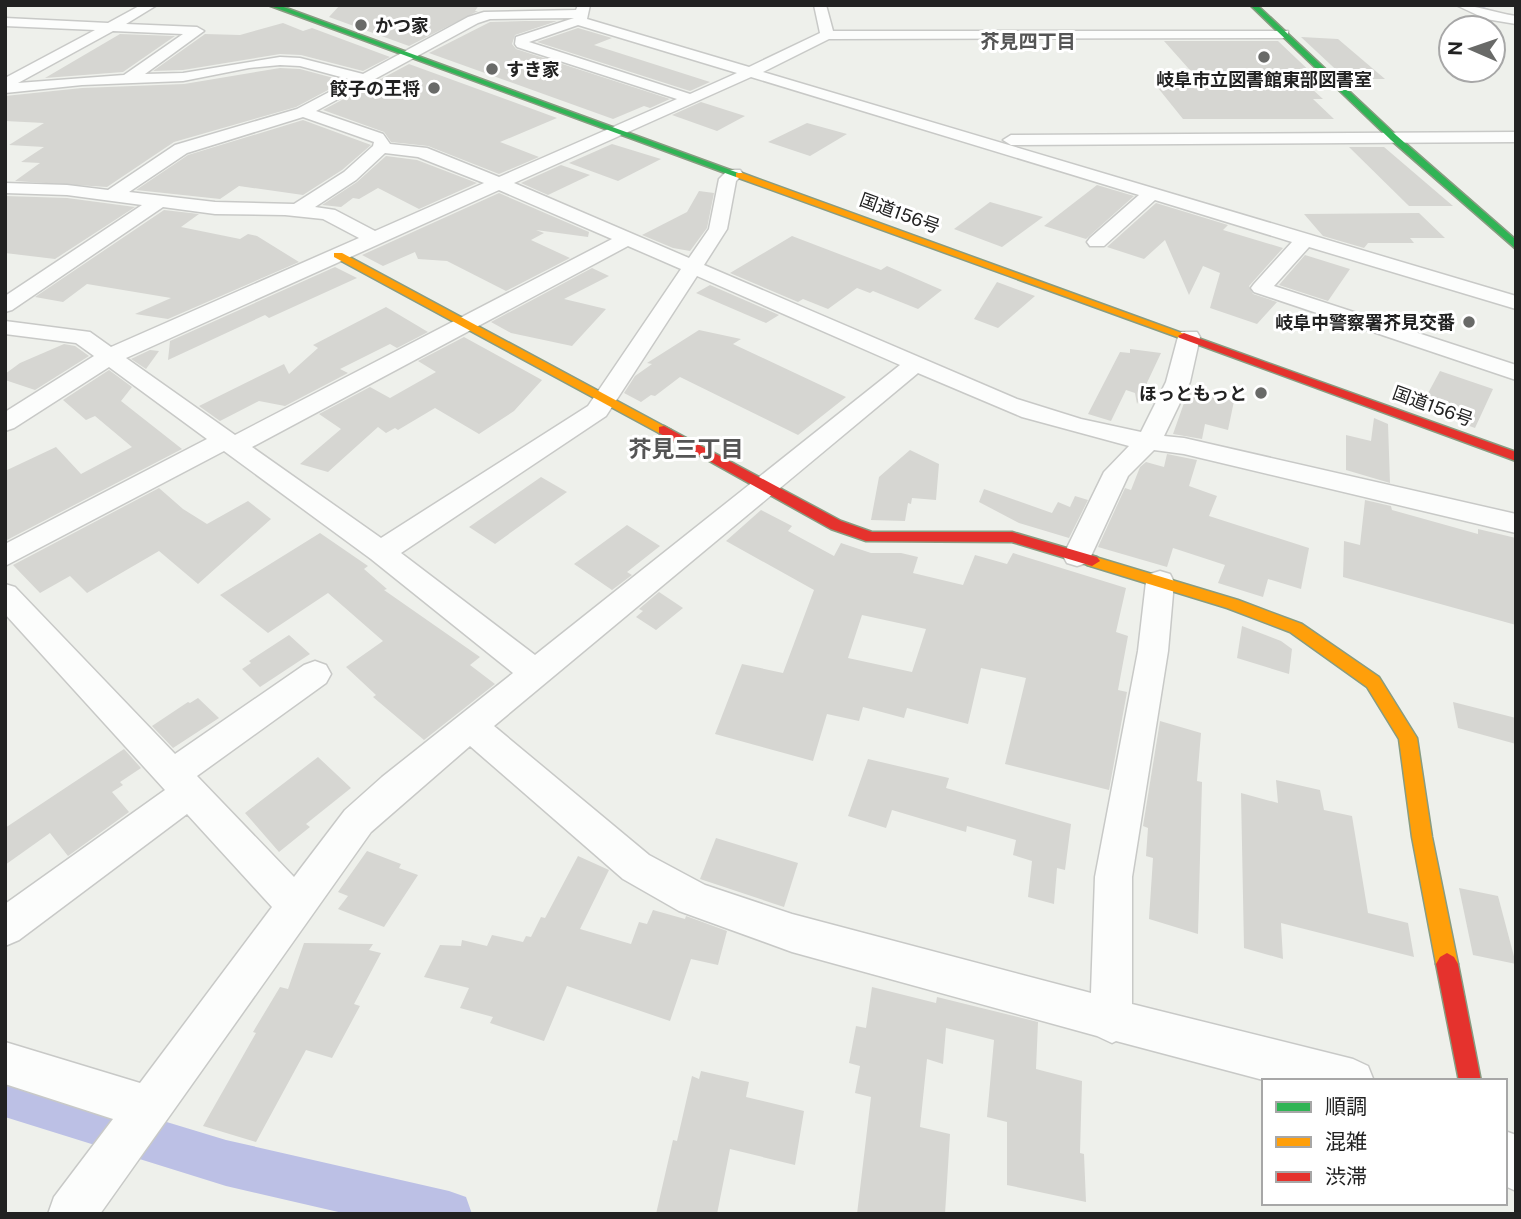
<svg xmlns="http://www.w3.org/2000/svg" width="1521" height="1219" font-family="'Public Sans','Noto Sans JP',sans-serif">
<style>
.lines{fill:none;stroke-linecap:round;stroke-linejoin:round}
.stream{fill:#bcc0e5;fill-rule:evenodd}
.canal{fill:#bcc0e5;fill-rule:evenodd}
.building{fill:#d6d6d2;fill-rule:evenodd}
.street-casing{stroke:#c8c9c7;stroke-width:3}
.fast-casing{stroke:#889c81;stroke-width:3}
.slow-casing{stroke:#889c81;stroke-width:3}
.jam-casing{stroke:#889c81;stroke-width:3}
.street{fill:#fcfdfc;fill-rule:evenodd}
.fast{fill:#30b455;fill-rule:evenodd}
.slow{fill:#ff9f0a;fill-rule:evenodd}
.jam{fill:#e5322d;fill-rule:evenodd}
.poi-dot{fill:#696a68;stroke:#fff;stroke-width:2.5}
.labels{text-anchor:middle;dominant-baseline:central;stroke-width:6;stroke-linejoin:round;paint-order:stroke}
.far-poi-label{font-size:18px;font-weight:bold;fill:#222;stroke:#fff;text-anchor:end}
.far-street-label{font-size:18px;fill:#222;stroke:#fff}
.far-neighbourhood-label{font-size:19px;font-weight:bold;fill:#555;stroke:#fff}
.neighbourhood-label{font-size:23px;font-weight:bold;fill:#555;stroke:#fff}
</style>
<rect width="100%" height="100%" fill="#eef0eb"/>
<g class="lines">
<polygon class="stream" points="1472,5 1478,5 1494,11 1491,12"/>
<polygon class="canal" points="5,1073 226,1140 449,1191 466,1197 472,1214 347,1214 226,1186 5,1117"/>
</g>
<g class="building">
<polygon points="340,5 479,5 475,11 478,11 409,46 329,17"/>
<polygon points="525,21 557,21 515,35 512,44 516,49 670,99 650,108 644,106 613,119 429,53 490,22"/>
<polygon points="283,23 303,31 312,28 390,57 363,71 301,55 280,54 183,70 153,71 205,34 240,35"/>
<polygon points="578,28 612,38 594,45 710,82 690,91 537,42"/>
<polygon points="120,34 175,36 123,72 45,78"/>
<polygon points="1301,37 1338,39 1385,79 1346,79"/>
<polygon points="1164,41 1278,41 1317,78 1300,78 1323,99 1313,99 1334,119 1183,119 1158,88 1205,87"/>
<polygon points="409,64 557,118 500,142 539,157 499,174 428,146 391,142 384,132 323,110"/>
<polygon points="280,68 300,69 345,81 296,107 174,142 107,187 15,181 40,163 21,162 44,147 9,145 44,123 5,121 5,96 82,88 184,84"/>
<polygon points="701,102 745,116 717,131 672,115"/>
<polygon points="303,120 371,145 342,170 303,195 239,186 220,199 136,190 188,155"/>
<polygon points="807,123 847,134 810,156 768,142"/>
<polygon points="612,144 661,159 618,181 569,163"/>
<polygon points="1349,147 1384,147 1453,206 1409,206"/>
<polygon points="386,156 417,160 477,183 419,209 378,188 359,199 353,198 341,207 322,205 357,182"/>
<polygon points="561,165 590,175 548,195 521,183"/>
<polygon points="1097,185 1134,196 1086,239 1044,226"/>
<polygon points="699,191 714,193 707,228 690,251 673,248 642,235 687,212"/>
<polygon points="499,193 589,232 588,237 536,230 544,233 531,240 570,258 506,291 447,261 418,259 415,252 383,266 362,255"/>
<polygon points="5,196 67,198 135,207 55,259 5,253"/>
<polygon points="990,202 1043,217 1002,247 954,229"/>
<polygon points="1156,203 1228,225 1223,230 1283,248 1249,286 1253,294 1277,302 1257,324 1210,308 1220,273 1203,266 1189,295 1165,240 1144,259 1107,247"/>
<polygon points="164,210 199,214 181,227 240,239 248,234 257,236 299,262 168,319 135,314 171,298 87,284 63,302 35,297"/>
<polygon points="1419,213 1445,238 1410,238 1414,243 1368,243 1364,248 1323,236 1304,214"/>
<polygon points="792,236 881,270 887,266 942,290 918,309 873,291 870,293 857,288 828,309 803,299 798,302 730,273"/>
<polygon points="1305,255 1350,269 1328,301 1279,285"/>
<polygon points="335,267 357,278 269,318 265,315 168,360 170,341"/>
<polygon points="592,268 609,276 564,299 606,309 572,346 511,333 491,322"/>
<polygon points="997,282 1035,296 998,328 974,319"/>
<polygon points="710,285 779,315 766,323 696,293"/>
<polygon points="386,307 428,332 397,348 390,344 340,369 348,373 285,406 259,401 220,421 199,406 284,364 289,374 318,348 313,345"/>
<polygon points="699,330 741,339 733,344 846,397 798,435 680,377 655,396 651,395 641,402 624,393 635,376 652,364 647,363"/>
<polygon points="464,337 542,380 514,411 479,434 435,408 398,430 395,428 386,433 378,427 328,472 300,464 341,429 319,414 370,387 390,398 436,372 418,361"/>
<polygon points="64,344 75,346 89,356 35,390 5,380 5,374 20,363"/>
<polygon points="1130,349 1161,353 1137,404 1135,393 1126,390 1111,421 1088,414 1120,352 1130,353"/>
<polygon points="150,350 159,351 146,369 131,359"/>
<polygon points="109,370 132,387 121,401 182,449 5,541 5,471 56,447 81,474 132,447 95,416 86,420 63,400"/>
<polygon points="1440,371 1493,389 1475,428 1420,408"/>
<polygon points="1189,389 1234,401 1228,430 1205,424 1202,439 1173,434"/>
<polygon points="1374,418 1388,424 1390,483 1346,470 1346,435 1371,441"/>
<polygon points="910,450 939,464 936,500 912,498 911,504 908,503 905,521 871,520 879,477"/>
<polygon points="1167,454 1197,460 1189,486 1217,496 1209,516 1309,548 1301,589 1268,579 1263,597 1218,583 1225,565 1173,548 1167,567 1098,547 1125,488 1131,490 1140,467 1146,462 1164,467"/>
<polygon points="541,477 567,492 495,544 469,527"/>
<polygon points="159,488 183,509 207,524 248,501 271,519 198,584 159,551 87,593 70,576 40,593 13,565"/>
<polygon points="984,489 1052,513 1058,502 1070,507 1075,496 1088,500 1069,538 1019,523 979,502"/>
<polygon points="1365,500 1391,506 1392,510 1478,534 1478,529 1516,538 1516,625 1343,577 1344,541 1360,545"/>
<path d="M761 510 792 526 788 531 834 556 841 543 871 553H901L918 557 913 573 963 585 975 555 1007 564 1013 553 1126 588 1116 632 1128 636 1118 690 1127 692 1109 790 1005 764 1026 678 981 668 968 724 907 708 904 718 863 707 859 721 827 714 813 761 715 734 742 664 783 673 814 590 726 541ZM862 615 926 629 912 672 848 658Z"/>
<polygon points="627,525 660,546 627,572 632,575 612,590 574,564"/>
<polygon points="320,533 368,566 364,569 387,589 384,590 480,657 470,665 495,684 424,740 373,697 376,695 346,667 383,641 328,593 268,633 220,595"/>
<polygon points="659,592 683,608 656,630 636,617 643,611 639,609"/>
<polygon points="1242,626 1281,641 1292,649 1289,674 1237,658"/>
<polygon points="289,635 310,654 260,687 242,669 251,663 249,661"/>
<polygon points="198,698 219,718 173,748 152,726 188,702 190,703"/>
<polygon points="1453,702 1516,718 1516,744 1458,728"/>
<polygon points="1160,721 1201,733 1197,781 1202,782 1198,934 1149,919 1153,858 1146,856 1148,828 1143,826"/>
<polygon points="124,749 141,768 120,782 123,785 112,792 129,812 68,856 50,833 5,865 5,828"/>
<polygon points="318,757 351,788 306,824 310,827 279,852 245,813"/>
<polygon points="868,759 949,778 946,788 1071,824 1065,870 1057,868 1054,904 1028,897 1032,861 1013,855 1016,840 967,826 966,832 892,810 886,828 848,816"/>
<polygon points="1276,780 1320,790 1324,810 1352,816 1368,913 1408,923 1414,957 1281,923 1283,959 1244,948 1241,793 1278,803"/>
<polygon points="716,838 798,863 784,907 700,879"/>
<polygon points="367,851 401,864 399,868 418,875 384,927 338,909 348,896 338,892"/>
<polygon points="578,856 609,870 580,929 631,944 639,922 647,924 653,910 685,919 686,916 727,931 718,965 691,959 670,1021 567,986 544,1041 490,1023 493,1017 460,1008 469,988 424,977 440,945 461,946 462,940 487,946 492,935 523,942 526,936 531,937 541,917 545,918"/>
<polygon points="1459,888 1498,896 1516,964 1473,955"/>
<polygon points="304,943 373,944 369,950 381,953 354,1004 360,1006 332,1058 306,1050 256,1142 203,1126 256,1033 253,1032 280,987 288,989"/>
<polygon points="872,987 936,1003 937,997 1038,1022 1036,1069 1082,1081 1080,1153 1084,1154 1086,1202 1007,1185 1007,1122 987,1117 994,1040 946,1028 943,1064 927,1059 920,1127 950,1134 945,1214 857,1214 871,1097 855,1093 860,1066 849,1063 856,1026 866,1028"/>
<polygon points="701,1071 749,1082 746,1097 804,1111 795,1165 730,1149 717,1214 656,1214 673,1140 677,1141 692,1076 699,1079"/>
</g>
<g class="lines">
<g class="street-casing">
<g id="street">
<path d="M141 5H157L126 24 197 27 204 31 145 74 183 73 280 57 300 58 363 74 468 17 484 12 576 10 578 5H590L587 19 749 67 820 33 814 5H826L833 31H1288V37L1283 38 829 39 763 72 1516 296V309L1309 247 1274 286 1516 365V380L1254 292 1251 288 1254 284 1292 242 1155 200 1104 246H1090L1087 242 1090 238 1139 195 751 77 514 183 689 258 709 229 719 179 728 170H740L743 174 736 181 727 229 704 265 1017 399 1081 419 1141 432 1166 382 1178 337 1181 332H1197L1200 337 1190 382 1164 436 1184 438 1516 514V533L1184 454 1154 450 1128 476 1091 556 1087 563 1077 566 1067 563 1063 556 1104 472 1129 446 1022 417 918 373 494 726 649 855 705 885 792 914 1091 993 1095 877 1138 651 1146 582 1150 574 1160 571 1170 574 1174 582 1168 651 1132 877V1004L1353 1059 1368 1066 1374 1081H1267L1116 1041 1112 1043 1097 1036 792 952 679 911 623 879 470 746 371 832 100 1214H48L54 1197 113 1119 5 1084V1042L140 1083 272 907 187 814 19 940 5 946V904L165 790 5 614V584L15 587 175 754 304 665 315 661 326 665 331 674 326 683 197 776 294 877 345 810 382 777 513 673 371 559 224 451 5 566V544L207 439 109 367 14 428 5 431V412L94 356 76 343 5 334V321L90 332 111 347 359 238 323 219 285 215 215 214 163 207 12 310 5 312V296L142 205 67 195 5 193V183L67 185 108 190 175 145 297 109 352 80 300 66 280 65 249 68 183 81 82 85 5 93V78L95 30 5 26V18L108 23ZM574 18 516 37 515 44 517 47 677 99 499 177 427 148 390 144 383 134 316 111 478 23 490 19ZM578 25 737 73 690 94 529 42ZM113 31 183 34 124 75 18 83ZM303 117 374 142 373 146 344 172 294 204 215 202 129 192 187 153ZM385 153 418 157 484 183 375 231 335 210 315 207 356 180ZM499 190 612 239 235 435 126 358ZM628 246 681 269 588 406 381 538 252 447ZM697 276 900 365 535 655 401 553 606 416Z"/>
<path d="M1456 5C1477 5 1495 13 1516 16V24L1486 19Z"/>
<polygon points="1516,132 1516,142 1011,145 1003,140 1011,135"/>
<polygon points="1505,1131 1516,1135 1516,1191 1505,1186"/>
</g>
</g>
<g class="fast-casing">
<g id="fast">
<polygon points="268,5 278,5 744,175 736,177"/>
<polygon points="1250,5 1257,5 1397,136 1516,240 1516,249 1391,140"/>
</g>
</g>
<g class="slow-casing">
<g id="slow">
<polygon points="736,173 742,173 1190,336 1188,338 1180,338 736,177"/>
<polygon points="334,253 342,253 671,430 664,434 659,433 334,257"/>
<polygon points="1092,556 1238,600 1302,624 1379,677 1417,738 1432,837 1458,964 1454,971 1447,975 1440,971 1436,964 1412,837 1399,739 1367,687 1290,632 1227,608 1087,565 1084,561 1087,557"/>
</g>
</g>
<g class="jam-casing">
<g id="jam">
<polygon points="1184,333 1516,452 1516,461 1180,338 1178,336"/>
<polygon points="664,426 841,521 872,532 1012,532 1097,557 1100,561 1092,566 1012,542 866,541 831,529 659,433 659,427"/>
<polygon points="1447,953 1454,957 1458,964 1481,1081 1459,1081 1436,964 1440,957"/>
</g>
</g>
<use href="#street" class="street"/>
<use href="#fast" class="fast"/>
<use href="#slow" class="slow"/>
<use href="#jam" class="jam"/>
</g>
<g class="poi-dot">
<circle cx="361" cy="25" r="7"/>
<circle cx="1264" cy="57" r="7"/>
<circle cx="492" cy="69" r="7"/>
<circle cx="434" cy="88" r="7"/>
<circle cx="1469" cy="322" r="7"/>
<circle cx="1261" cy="393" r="7"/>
</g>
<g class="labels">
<g class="far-poi-label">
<text x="375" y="25" text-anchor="start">かつ家</text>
<text x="506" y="69" text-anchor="start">すき家</text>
<text x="1264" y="79" text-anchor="middle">岐阜市立図書館東部図書室</text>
<text x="420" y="88">餃子の王将</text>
<text x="1455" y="322">岐阜中警察署芥見交番</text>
<text x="1247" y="393">ほっともっと</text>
</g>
<g class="far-street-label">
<text transform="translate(900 213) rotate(20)">国道156号</text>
<text transform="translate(1433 406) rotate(20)">国道156号</text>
</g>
<g class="far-neighbourhood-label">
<text x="1028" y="41">芥見四丁目</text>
</g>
<g class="neighbourhood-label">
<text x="686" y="448">芥見三丁目</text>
</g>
</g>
<rect width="1521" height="1219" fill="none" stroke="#222222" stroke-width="14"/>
<rect x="1262" y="1079" width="245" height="126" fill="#ffffff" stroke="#a7a7a7" stroke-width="2"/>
<rect x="1276" y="1102" width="35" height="10" fill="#30b455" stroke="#a7a7a7" stroke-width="2"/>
<text x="1325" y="1114" font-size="21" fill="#222222">順調</text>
<rect x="1276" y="1137" width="35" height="10" fill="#ff9f0a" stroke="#a7a7a7" stroke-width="2"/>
<text x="1325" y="1149" font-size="21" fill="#222222">混雑</text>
<rect x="1276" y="1172" width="35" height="10" fill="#e5322d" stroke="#a7a7a7" stroke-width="2"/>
<text x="1325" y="1184" font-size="21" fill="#222222">渋滞</text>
<g transform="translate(1472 49) rotate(272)"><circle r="33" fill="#ffffff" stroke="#a7a7a7" stroke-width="2"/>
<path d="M0-5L12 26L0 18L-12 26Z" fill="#696a68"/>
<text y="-10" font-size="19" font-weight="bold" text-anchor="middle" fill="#222222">N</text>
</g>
</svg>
